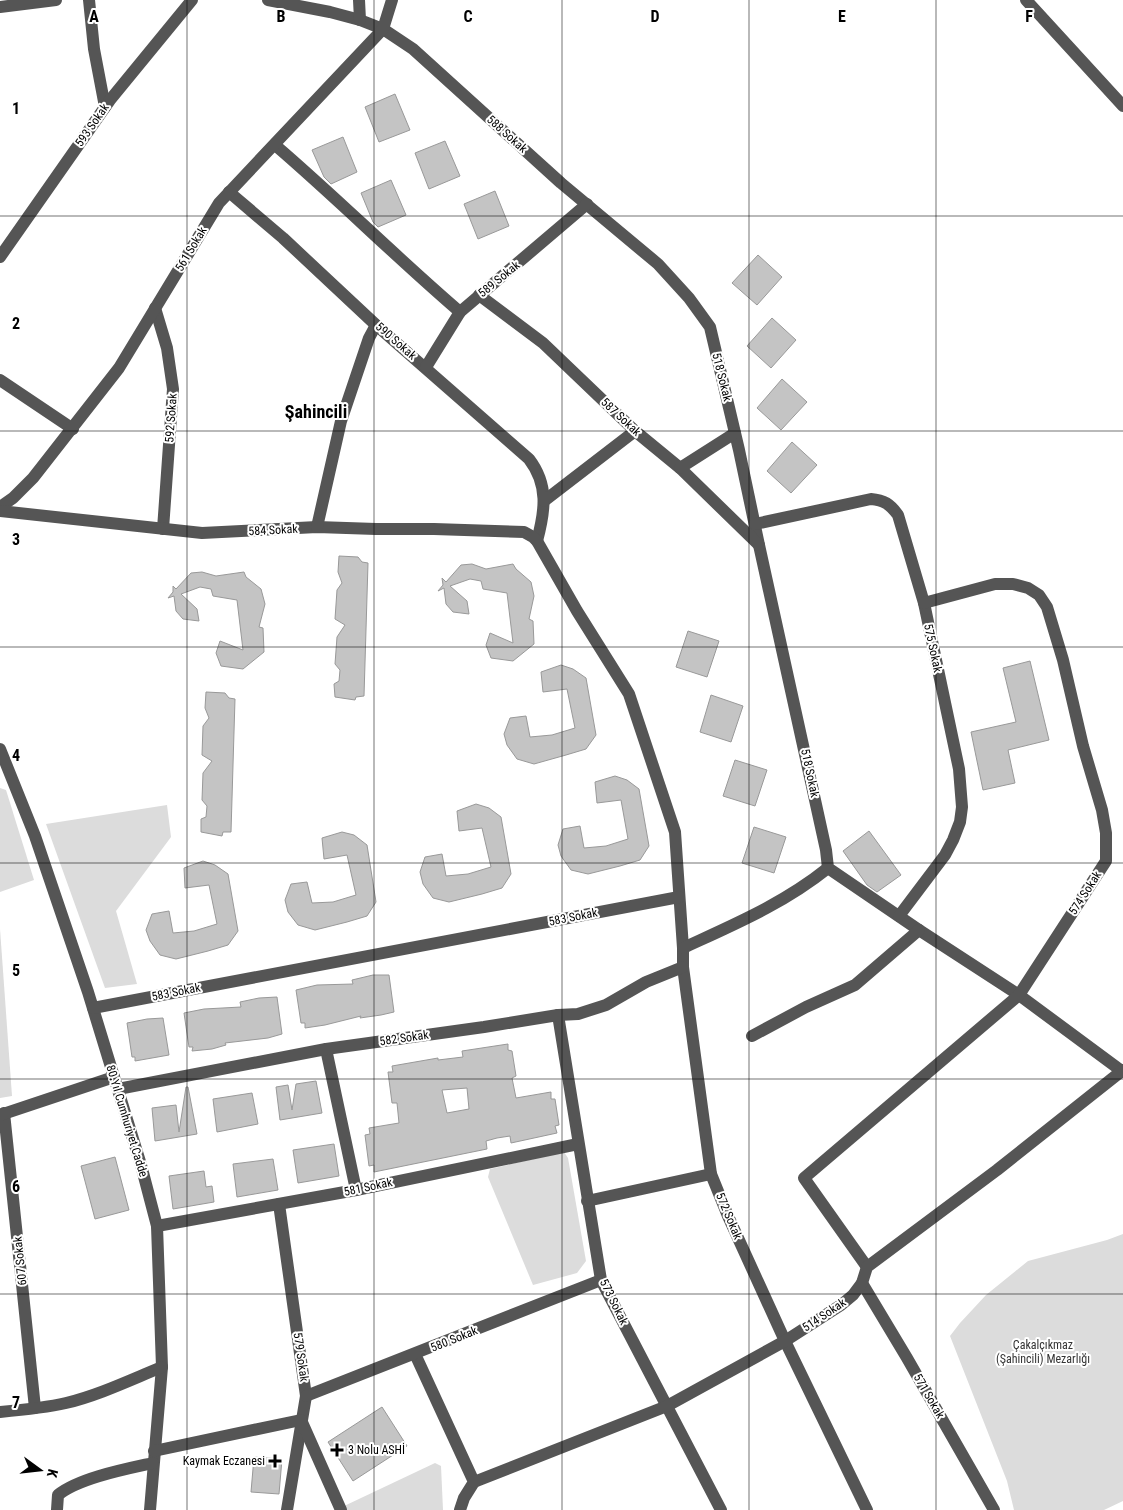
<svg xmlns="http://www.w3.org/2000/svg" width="1123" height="1510" font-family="'Roboto Condensed',sans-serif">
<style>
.green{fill:#dcdcdc}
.building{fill:#c4c4c4;stroke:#999;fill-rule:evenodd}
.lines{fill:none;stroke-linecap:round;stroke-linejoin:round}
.minor{stroke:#555;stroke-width:12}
.grid{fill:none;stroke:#000;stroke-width:1;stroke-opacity:0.55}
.poi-dot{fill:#000;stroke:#fff;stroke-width:2}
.labels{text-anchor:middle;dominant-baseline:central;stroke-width:4;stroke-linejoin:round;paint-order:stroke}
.street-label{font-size:12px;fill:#000;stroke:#fff}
.park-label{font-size:12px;fill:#333;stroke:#fff}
.poi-label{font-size:12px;fill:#000;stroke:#fff;text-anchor:start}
.district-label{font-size:18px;font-weight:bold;fill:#000;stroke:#fff}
.grid-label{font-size:16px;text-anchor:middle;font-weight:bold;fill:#000;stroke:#fff;stroke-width:4;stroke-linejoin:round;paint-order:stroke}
</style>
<rect width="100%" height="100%" fill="#fff"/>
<g class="green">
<polygon points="0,788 6,790 34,880 0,892"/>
<polygon points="167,805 171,837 116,911 137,984 105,988 46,824"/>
<polygon points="0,929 12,1096 0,1098"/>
<polygon points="564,1152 568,1158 586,1261 577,1273 533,1285 488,1177 490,1169"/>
<polygon points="1123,1234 1123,1501 1104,1510 1014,1510 1007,1481 950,1336 960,1323 986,1295 1028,1261 1107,1240"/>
<polygon points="435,1463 441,1466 443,1510 344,1510 342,1507"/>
</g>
<g class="building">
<polygon points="395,94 410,130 379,142 365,107"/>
<polygon points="343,137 357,172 331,184 324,177 312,150"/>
<polygon points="445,141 460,176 429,189 415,153"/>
<polygon points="391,180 406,215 378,227 373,222 361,193"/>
<polygon points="495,191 509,226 478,239 464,204"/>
<polygon points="758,255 782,277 757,305 732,283"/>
<polygon points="772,318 796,340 771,368 747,346"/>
<polygon points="782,379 807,402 781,430 757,408"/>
<polygon points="792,442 817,465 791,493 767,471"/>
<polygon points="339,556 358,557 362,562 368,563 364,696 356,697 355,700 335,697 334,684 339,681 340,670 335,664 337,637 345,625 335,619 337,590 342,583 338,572"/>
<polygon points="472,564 486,569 513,564 516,569 531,582 534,596 529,619 533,621 534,644 513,661 491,658 486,645 490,633 513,643 507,593 483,589 481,581 470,579 450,586 467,601 469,614 453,612 446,604 444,588 438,591 443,585 442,578 446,582 461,565"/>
<polygon points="202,572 216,576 244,572 246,577 261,589 265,604 259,627 263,628 264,652 243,669 221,666 216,653 220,641 243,650 237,600 213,596 211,589 200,587 181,594 197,609 199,621 183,619 176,611 174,596 168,598 173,592 173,586 176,589 191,573"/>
<polygon points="688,631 719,641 707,677 676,667"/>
<polygon points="1030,661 1049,740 1008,750 1015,783 983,790 971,732 1016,722 1003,668"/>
<polygon points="561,665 573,669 586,678 596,735 586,749 566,755 534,764 517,759 507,745 504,734 510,718 526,716 530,737 552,735 575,728 567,689 543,692 541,672"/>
<polygon points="206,692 225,693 229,698 235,699 231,832 223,832 222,836 201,832 201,819 206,817 207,806 202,800 203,773 212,761 202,755 203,726 209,718 205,708"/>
<polygon points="711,695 743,706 731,742 700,732"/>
<polygon points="735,760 767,770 755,806 723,796"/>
<polygon points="615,776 627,780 639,789 649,846 640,860 620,866 588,874 571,870 561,856 558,845 563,829 580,826 584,848 606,846 628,839 621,800 597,803 595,782"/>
<polygon points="476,804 489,808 501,817 511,874 502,888 482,894 449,902 433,898 423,884 420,872 425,857 442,854 446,876 468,874 491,867 482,828 459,831 457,811"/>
<polygon points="754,827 786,837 774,873 742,863"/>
<polygon points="869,831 901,875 877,892 867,885 843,851"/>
<polygon points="342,832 354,835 367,845 376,902 367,916 347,922 315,930 298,925 288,912 285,900 291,884 307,882 312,903 333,902 356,895 347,855 324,859 322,838"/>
<polygon points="203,861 215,865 228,874 238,931 228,945 208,951 176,959 160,955 150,941 146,930 152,914 169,911 173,933 194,931 217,924 209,885 185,888 184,868"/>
<polygon points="373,975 389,975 394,1012 381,1015 360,1018 361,1016 325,1025 305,1028 305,1023 301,1023 296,990 317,985 353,984 352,980"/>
<polygon points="277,997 282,1034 268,1038 225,1043 226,1045 212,1049 192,1051 193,1047 189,1047 184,1013 204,1009 241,1007 240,1002 259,998"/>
<polygon points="163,1018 169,1055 135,1061 135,1057 132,1057 127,1023 147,1019"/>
<path d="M508 1044V1050L512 1051 516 1076 512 1078 516 1098 551 1092V1099H555L559 1125 555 1126 557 1133 511 1143 510 1136 497 1138 486 1141 487 1149 374 1172V1165L369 1166 365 1135 370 1134 369 1128 399 1123 397 1103H392L388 1072H393L392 1066 438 1058V1060L463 1057 462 1051ZM467 1088 469 1109 447 1113 442 1090Z"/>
<polygon points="316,1081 322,1113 280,1120 276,1087 288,1085 292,1110 296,1084"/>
<polygon points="186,1087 188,1087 197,1134 155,1141 152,1108 176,1105 179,1132"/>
<polygon points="252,1093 258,1124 217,1132 213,1099"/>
<polygon points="334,1144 339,1176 298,1183 293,1150"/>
<polygon points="115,1157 129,1210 95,1219 81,1166"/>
<polygon points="273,1159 278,1190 237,1197 233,1164"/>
<polygon points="204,1171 206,1187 212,1186 214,1202 173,1209 169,1176"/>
<polygon points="382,1407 407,1446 353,1481 328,1442"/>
<polygon points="254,1457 282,1459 279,1494 251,1492"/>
</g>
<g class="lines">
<g class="minor">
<polyline points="89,0 94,49 105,107"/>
<polyline points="268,0 330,12 360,20 383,29 413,49 561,183 658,264 689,298 710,327 739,450 759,545 826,850 828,868 919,930 1019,995 1123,1072"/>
<polyline points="359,0 360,20"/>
<polyline points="1026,0 1123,106"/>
<polyline points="0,7 56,0"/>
<path d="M275 145C338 199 397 258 460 312"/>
<path d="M229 192 283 238 376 325 529 459C549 485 545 511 537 541"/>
<polyline points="0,257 110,100 192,0"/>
<polyline points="479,295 543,343 635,431 680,468 759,545"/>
<polyline points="155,308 167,348 173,389 163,529"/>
<polyline points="426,367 460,312 587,204"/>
<polyline points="0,380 73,429"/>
<polyline points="680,468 735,433"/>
<polyline points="544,501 635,431"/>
<polyline points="0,507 13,498 33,478 119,368 219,203 383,29 392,0"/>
<polyline points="0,511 202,533 317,527 376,529 434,529 524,532 533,537 537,541 577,611 629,694 675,832 683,948 683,967 711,1174 728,1216 785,1341 867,1510"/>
<path d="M755 524 871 499C884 500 890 504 898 515L924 603 959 769 962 807 960 822 953 840 945 855 899 916"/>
<polyline points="317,527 341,421 369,338 376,325"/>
<polyline points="0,749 35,836 88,992 141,1165 157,1226 162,1367 150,1510"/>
<path d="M683 948C735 924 783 904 828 868"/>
<polyline points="93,1008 679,897"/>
<polyline points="558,1015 601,1280 721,1510"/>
<polyline points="752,1036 806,1007 855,985 919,930"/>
<polyline points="326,1049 356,1190"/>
<polyline points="118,1089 326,1049 484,1027 558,1015 578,1014 606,1005 646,982 683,967"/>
<polyline points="4,1113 35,1408"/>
<polyline points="0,1115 114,1077"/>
<polyline points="587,1201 711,1174"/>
<polyline points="279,1204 306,1396 287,1510"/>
<polyline points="157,1226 356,1190 578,1144"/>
<polyline points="867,1267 804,1178 1019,995 1106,861 1106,833 1102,810 1083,746 1063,660 1047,607 1039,595 1028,588 1013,584 995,584 924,603"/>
<polyline points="862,1283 907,1358 994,1510"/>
<polyline points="415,1354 474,1482 464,1498 460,1510"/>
<polyline points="306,1396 601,1280"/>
<path d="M0 1412C22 1410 44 1408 66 1403 99 1395 130 1380 162 1367"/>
<polyline points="154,1451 301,1420 341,1510"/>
<polyline points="474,1482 667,1406 785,1341 841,1305 853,1295 862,1283 867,1267 997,1170 1123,1070"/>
<path d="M57 1510 58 1495C79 1478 126 1469 153 1463"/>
</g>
</g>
<path class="grid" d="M187 0V1510M374 0V1510M562 0V1510M749 0V1510M936 0V1510M0 216H1123M0 431H1123M0 647H1123M0 863H1123M0 1079H1123M0 1294H1123"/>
<g class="poi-dot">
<path d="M334.5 1442.5h5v5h5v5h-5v5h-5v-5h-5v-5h5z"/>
<path d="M272.5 1453.5h5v5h5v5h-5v5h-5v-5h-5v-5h5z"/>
</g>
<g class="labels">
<g class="street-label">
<text transform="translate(92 125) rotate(-55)">593 Sokak</text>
<text transform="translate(507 134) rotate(42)">588 Sokak</text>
<text transform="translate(191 249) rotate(-59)">561 Sokak</text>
<text transform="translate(499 279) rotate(-39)">589 Sokak</text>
<text transform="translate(396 341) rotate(41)">590 Sokak</text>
<text transform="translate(722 377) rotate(76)">518 Sokak</text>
<text transform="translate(621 417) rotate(43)">587 Sokak</text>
<text transform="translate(171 418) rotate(-86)">592 Sokak</text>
<text transform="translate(273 530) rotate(-3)">584 Sokak</text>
<text transform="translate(933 648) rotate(78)">575 Sokak</text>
<text transform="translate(810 773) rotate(78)">518 Sokak</text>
<text transform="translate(1085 893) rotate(-57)">574 Sokak</text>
<text transform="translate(573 917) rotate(-11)">583 Sokak</text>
<text transform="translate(176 992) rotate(-11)">583 Sokak</text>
<text transform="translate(404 1038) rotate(-8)">582 Sokak</text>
<text transform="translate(127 1121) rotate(73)">80.Yıl Cumhuriyet Cadde</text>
<text transform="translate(368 1187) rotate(-12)">581 Sokak</text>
<text transform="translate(729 1216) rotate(67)">572 Sokak</text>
<text transform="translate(20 1261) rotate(-96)">607 Sokak</text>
<text transform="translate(614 1302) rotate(64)">573 Sokak</text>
<text transform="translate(824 1315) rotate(-34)">514 Sokak</text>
<text transform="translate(454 1339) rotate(-22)">580 Sokak</text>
<text transform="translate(301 1357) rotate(82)">579 Sokak</text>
<text transform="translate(929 1396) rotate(60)">571 Sokak</text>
</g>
<g class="park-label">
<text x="1043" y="1345">Çakalçıkmaz<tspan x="1043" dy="14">(Şahincili) Mezarlığı</tspan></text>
</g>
<g class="poi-label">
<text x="348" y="1450">3 Nolu ASHİ</text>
<text x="265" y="1461" text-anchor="end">Kaymak Eczanesi</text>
</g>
<g class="district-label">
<text x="316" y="411">Şahincili</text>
</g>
</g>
<g class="grid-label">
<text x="94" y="22">A</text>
<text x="281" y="22">B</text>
<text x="468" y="22">C</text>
<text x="655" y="22">D</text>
<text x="842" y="22">E</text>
<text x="1029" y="22">F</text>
<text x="16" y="114">1</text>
<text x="16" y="329">2</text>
<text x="16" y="545">3</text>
<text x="16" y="761">4</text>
<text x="16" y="976">5</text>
<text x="16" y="1192">6</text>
<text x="16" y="1408">7</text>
</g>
<g transform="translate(40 1470) rotate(105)" stroke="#ffffff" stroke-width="4" paint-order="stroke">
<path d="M0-4L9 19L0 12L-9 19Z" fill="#000000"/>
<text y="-8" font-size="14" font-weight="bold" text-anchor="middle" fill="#000000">K</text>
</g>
</svg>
